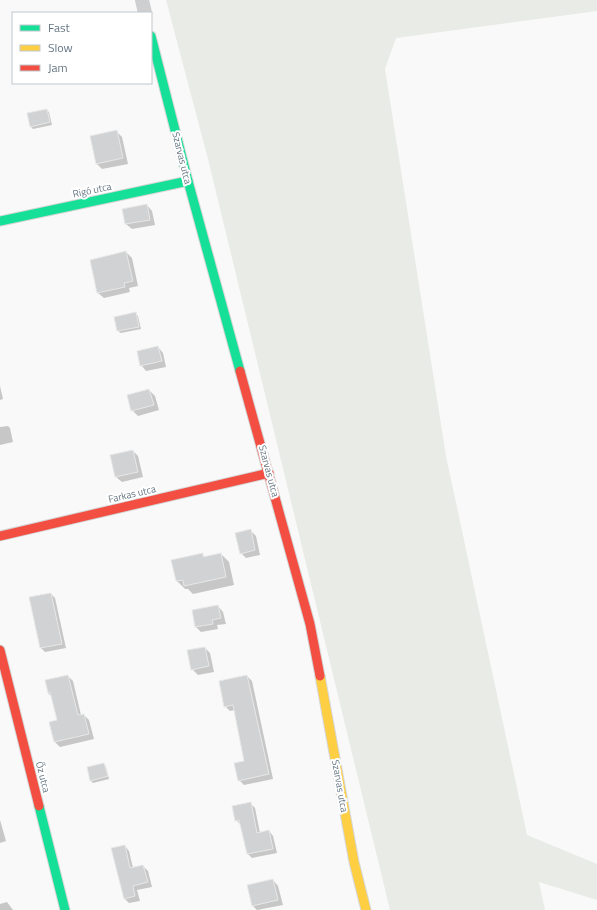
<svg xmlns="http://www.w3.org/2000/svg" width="597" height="910" font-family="'Titillium Web',sans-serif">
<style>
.green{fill:#e8ebe6}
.shadow{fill:#0003}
.building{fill:#d0d2d3;stroke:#e8e8e8}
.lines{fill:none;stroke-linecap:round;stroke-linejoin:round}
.fast-casing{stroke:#d5d6d7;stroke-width:11}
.slow-casing{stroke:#d5d6d7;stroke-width:11}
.jam-casing{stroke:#d5d6d7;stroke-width:11}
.street{stroke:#cecfd0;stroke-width:14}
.fast{stroke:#16e098;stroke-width:9}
.slow{stroke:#ffcf43;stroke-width:9}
.jam{stroke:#f24e42;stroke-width:9}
.labels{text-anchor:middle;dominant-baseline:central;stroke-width:4;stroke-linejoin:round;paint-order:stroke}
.street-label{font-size:10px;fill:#657683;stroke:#fff}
</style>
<rect width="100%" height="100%" fill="#f9f9f9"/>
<polygon class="green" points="166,0 597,0 597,11 396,38 385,69 446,456 527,835 597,864 597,900 539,882 545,910 390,910 208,159"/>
<g class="shadow">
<polygon points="46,110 49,112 52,125 33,129 31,127"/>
<polygon points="116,131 122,137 128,164 102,169 97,164"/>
<polygon points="147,205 152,211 155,225 132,229 126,224"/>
<polygon points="126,252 132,258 138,286 129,288 130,292 104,298 98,293 91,260"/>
<polygon points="135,313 138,316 141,329 121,333 118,331 115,317"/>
<polygon points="158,347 163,353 166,367 146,371 141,365"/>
<polygon points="0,386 3,399 0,400"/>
<polygon points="149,390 155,396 159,410 138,416 132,410"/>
<polygon points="8,426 10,428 13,442 0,445 0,427"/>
<polygon points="133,451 138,456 143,477 122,482 116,477"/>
<polygon points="250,530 256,536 260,555 246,558 241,553"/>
<polygon points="202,554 205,557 221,554 229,562 234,585 193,594 188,589 185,589 177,581"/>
<polygon points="51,594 55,598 66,648 45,652 41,648"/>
<polygon points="218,606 223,612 226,624 217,625 218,629 201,632 196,627"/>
<polygon points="205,648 210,653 214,672 198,675 192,669"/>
<polygon points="68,676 73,681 81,715 84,715 89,720 94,739 60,747 55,742 58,721 52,697 48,693"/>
<polygon points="247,676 252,681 273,779 244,785 239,780 245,761 235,710 230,711 225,706"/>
<polygon points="104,764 106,767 109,779 93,783 90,780"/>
<polygon points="251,804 255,808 260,833 269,831 273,836 277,853 252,858 248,854 241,825 236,820"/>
<polygon points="0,820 6,841 0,843"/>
<polygon points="125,846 129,851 133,868 143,866 148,871 152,887 137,890 140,901 129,903 124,898"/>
<polygon points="273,880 278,886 283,905 257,910 252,905"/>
<polygon points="7,902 13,910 0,910 0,904"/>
</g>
<g class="building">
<polygon points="47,109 50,122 30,127 27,113"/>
<polygon points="117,130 123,158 96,164 90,136"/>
<polygon points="147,204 150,220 125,224 122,209"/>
<polygon points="126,251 133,281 124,283 125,287 97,293 90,260"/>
<polygon points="136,312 139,327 117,331 114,317"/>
<polygon points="158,346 162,361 140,366 137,351"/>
<polygon points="149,389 154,405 131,411 127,395"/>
<polygon points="133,450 138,472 115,477 110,455"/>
<polygon points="251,529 255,550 240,554 235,533"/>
<polygon points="203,553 203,557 221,553 226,577 184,586 183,580 176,581 171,560"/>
<polygon points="51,593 62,644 40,648 29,597"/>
<polygon points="218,605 221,618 212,620 213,624 195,627 192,610"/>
<polygon points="205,647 209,666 191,670 187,650"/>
<polygon points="68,675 78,715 84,714 89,734 54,742 49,722 57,720 50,692 48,693 45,680"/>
<polygon points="247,675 269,774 238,781 234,763 244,761 233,705 224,707 219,681"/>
<polygon points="104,763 108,776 90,781 87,767"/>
<polygon points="251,802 257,833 269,830 273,849 247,854 239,820 235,821 232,806"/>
<polygon points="125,845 130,868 143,865 148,882 133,886 135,896 124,899 111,848"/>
<polygon points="273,879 278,900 252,906 247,885"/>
</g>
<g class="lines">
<g class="fast-casing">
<g id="fast">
<polyline points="151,36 188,181 240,371"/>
<polyline points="0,221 188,181"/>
<polyline points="39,806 65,910"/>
</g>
</g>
<g class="slow-casing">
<polyline id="slow" points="320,676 354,862 366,910"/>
</g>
<g class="jam-casing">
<g id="jam">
<polyline points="240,371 310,624 320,676"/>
<polyline points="0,536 269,473"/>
<polyline points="0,650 39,806"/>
</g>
</g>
<polyline class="street" points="142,0 145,13"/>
<use href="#fast" class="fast"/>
<use href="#slow" class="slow"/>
<use href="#jam" class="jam"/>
</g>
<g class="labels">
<g class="street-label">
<text transform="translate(182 158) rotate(76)">Szarvas utca</text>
<text transform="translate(92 190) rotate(-12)">Rigó utca</text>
<text transform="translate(269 471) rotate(75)">Szarvas utca</text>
<text transform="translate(132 494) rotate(-13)">Farkas utca</text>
<text transform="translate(43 777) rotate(76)">Őz utca</text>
<text transform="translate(340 786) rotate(80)">Szarvas utca</text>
</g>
</g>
<rect x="12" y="12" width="140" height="72" fill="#ffffff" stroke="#c1c8cd"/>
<rect x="20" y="25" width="20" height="6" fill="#16e098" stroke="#c1c8cd"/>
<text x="48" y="32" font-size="12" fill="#657683">Fast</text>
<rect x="20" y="45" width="20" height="6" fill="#ffcf43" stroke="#c1c8cd"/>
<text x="48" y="52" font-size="12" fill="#657683">Slow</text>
<rect x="20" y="65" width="20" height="6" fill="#f24e42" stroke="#c1c8cd"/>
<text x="48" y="72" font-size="12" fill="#657683">Jam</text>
</svg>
